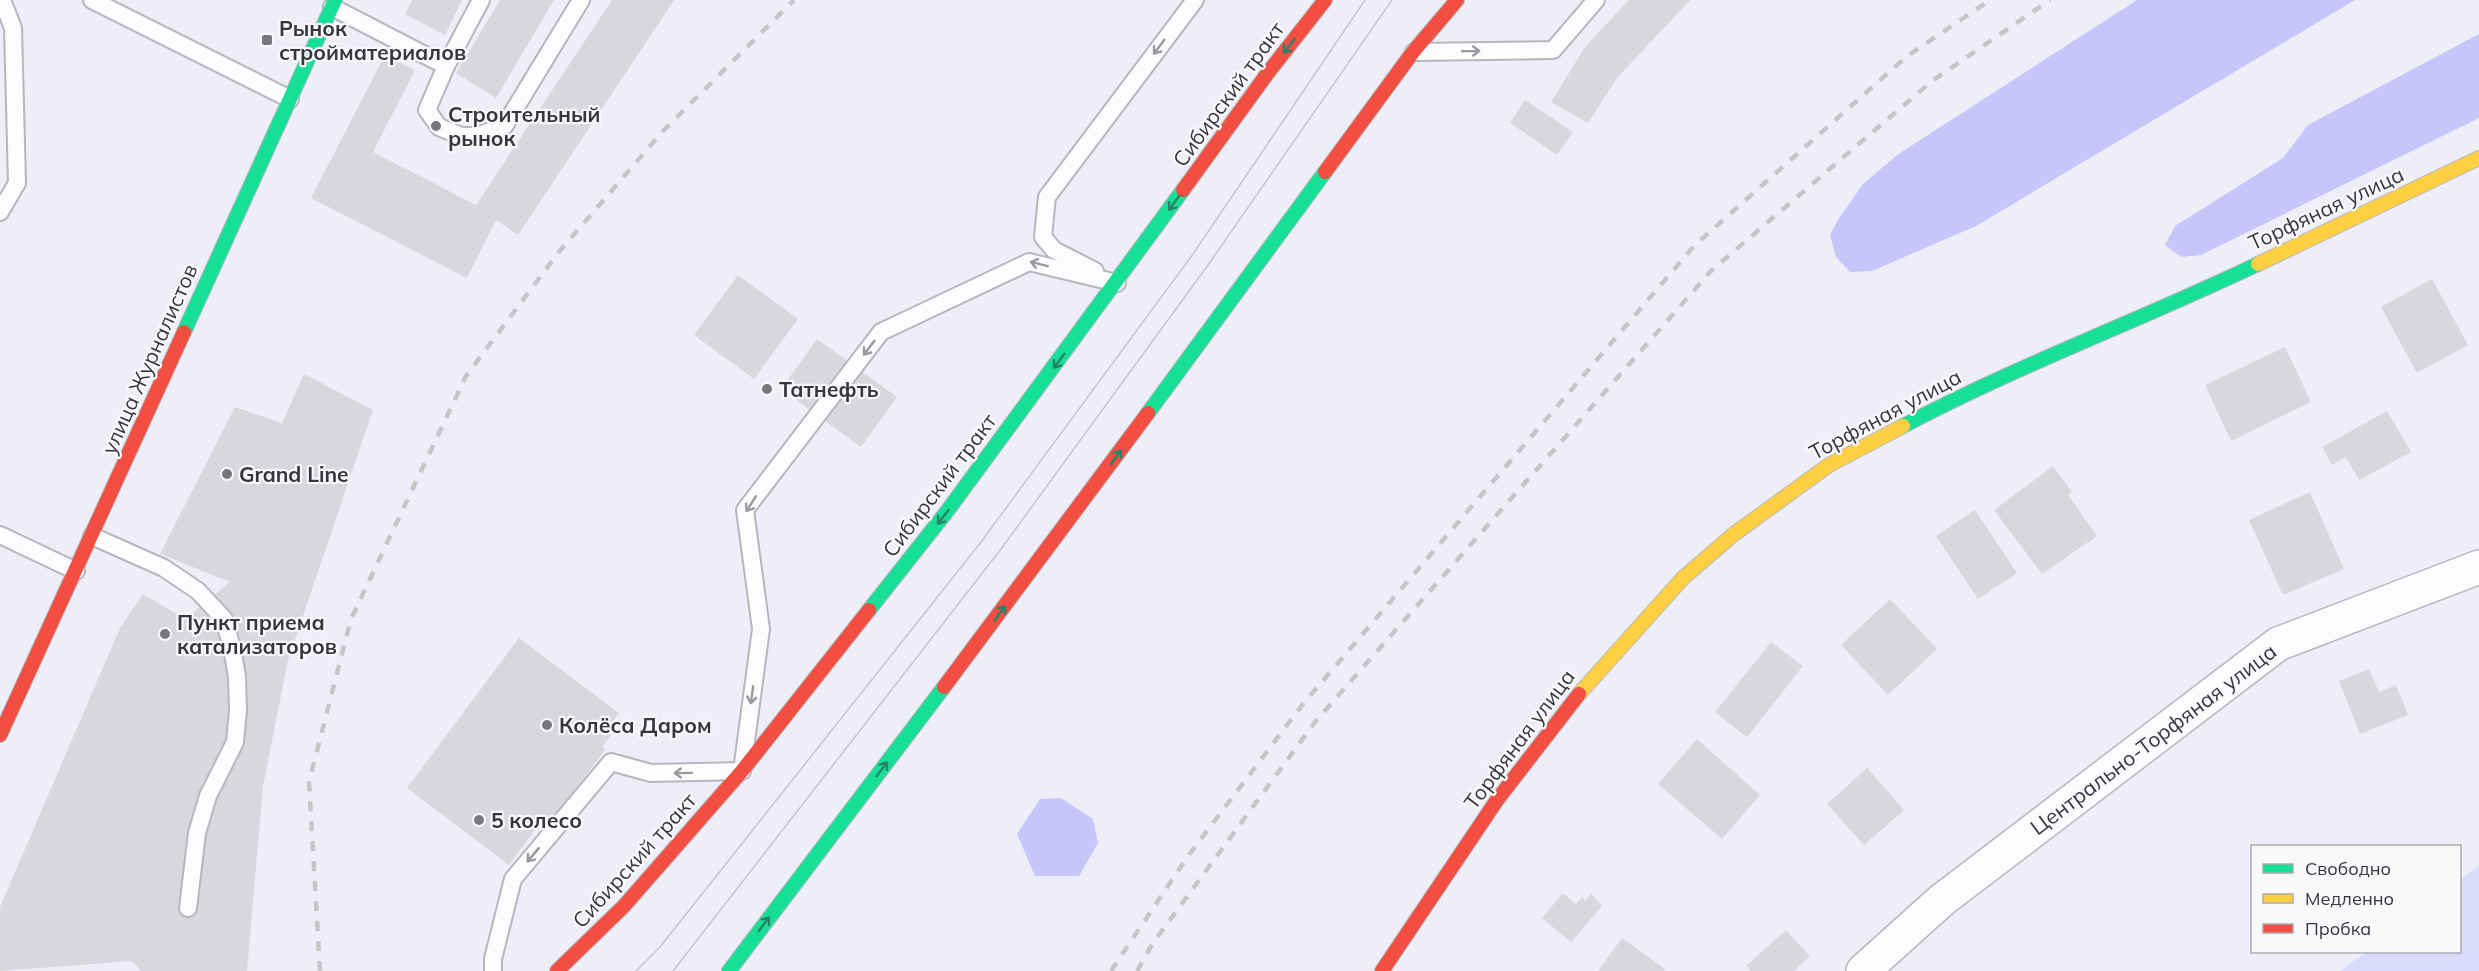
<svg xmlns="http://www.w3.org/2000/svg" width="2479" height="971" font-family="Mulish,sans-serif">
<style>
.green{fill:#dadafc}
.forest{fill:#c9c5fa}
.building{fill:#d7d7de}
.lines{fill:none;stroke-linecap:round;stroke-linejoin:round}
.lane-casing{stroke:#b6b6bd;stroke-width:20}
.street-casing{stroke:#b6b6bd;stroke-width:36}
.fast-casing{stroke:#b6b6bd;stroke-width:16}
.slow-casing{stroke:#b6b6bd;stroke-width:16}
.jam-casing{stroke:#b6b6bd;stroke-width:16}
.lane{stroke:#fcfcfe;stroke-width:16}
.street{stroke:#fcfcfe;stroke-width:33}
.fast{stroke:#16e098;stroke-width:14}
.slow{stroke:#ffcf43;stroke-width:14}
.jam{stroke:#f24e42;stroke-width:14}
.tram{stroke:#c5c5c8;stroke-width:1.5}
.rail{stroke:#c5c5c8;stroke-width:4.5;stroke-dasharray:10 10;stroke-linecap:butt}
.oneway{stroke:#288266}
.oneway2{stroke:#99999e}
.poi-dot{fill:#76767e;stroke:#f9f9fc;stroke-width:2}
.labels{text-anchor:middle;dominant-baseline:central;stroke-width:4.5;stroke-linejoin:round;paint-order:stroke}
.poi-label{font-size:21px;font-weight:bold;fill:#36363d;stroke:#f9f9fc;text-anchor:start}
.street-label{font-size:21px;fill:#36363d;stroke:#f9f9fc}
</style>
<rect width="100%" height="100%" fill="#eeeef8"/>
<polygon class="green" points="2479,865 2479,971 2340,971 2366,952 2460,952 2460,880"/>
<g class="forest">
<polygon points="2137,0 2355,0 1976,226 1872,271 1850,272 1836,257 1830,235 1839,218 1863,184 1897,155"/>
<polygon points="2479,34 2479,118 2201,255 2181,257 2165,245 2175,226 2283,158 2308,125"/>
<polygon points="1061,798 1093,819 1098,843 1079,876 1035,876 1017,834 1040,799"/>
</g>
<g class="building">
<polygon points="412,0 462,0 445,35 405,14"/>
<polygon points="500,0 554,0 496,98 456,73"/>
<polygon points="612,0 674,0 518,235 496,220 467,278 311,198 385,55 415,70 373,152 476,205"/>
<polygon points="1629,0 1690,0 1617,78 1588,123 1551,102 1585,47"/>
<polygon points="1525,100 1573,132 1557,155 1510,123"/>
<polygon points="738,275 798,319 754,379 694,335"/>
<polygon points="2432,279 2468,345 2417,373 2381,307"/>
<polygon points="817,339 897,397 861,447 781,389"/>
<polygon points="2285,347 2311,402 2231,441 2205,385"/>
<polygon points="304,374 373,410 288,660 263,786 247,971 141,971 132,961 0,971 0,907 120,628 143,594 185,619 230,582 160,554 235,407 282,423"/>
<polygon points="2387,411 2411,452 2359,480 2346,457 2332,465 2322,447"/>
<polygon points="2053,466 2072,492 2068,495 2097,536 2042,574 1994,510"/>
<polygon points="2310,492 2344,569 2283,595 2249,520"/>
<polygon points="1975,510 2017,573 1978,599 1936,536"/>
<polygon points="1890,599 1937,649 1888,695 1841,645"/>
<polygon points="519,638 619,713 613,721 616,723 615,730 602,747 605,750 546,829 540,823 509,865 407,788"/>
<polygon points="1771,642 1803,666 1747,737 1715,712"/>
<polygon points="2369,669 2379,692 2396,685 2408,715 2360,734 2339,681"/>
<polygon points="1697,739 1760,795 1722,839 1658,784"/>
<polygon points="1867,768 1904,810 1864,845 1827,804"/>
<polygon points="1563,893 1576,904 1582,897 1585,901 1591,894 1602,906 1571,942 1542,918"/>
<polygon points="1786,930 1810,956 1794,971 1751,971 1746,966"/>
<polygon points="1622,938 1665,969 1664,971 1598,971"/>
</g>
<g class="lines">
<g class="lane-casing">
<g id="lane">
<polyline points="92,0 290,99"/>
<polyline points="481,0 446,66 427,110 439,127 461,136 478,136 505,125 581,0"/>
<polyline points="332,7 446,66"/>
<polyline points="1414,52 1553,50 1596,0"/>
<polyline points="0,212 17,183 13,28 2,0"/>
<polyline points="1095,271 1054,250 1043,237 1047,197 1195,0"/>
<polyline points="0,535 76,571"/>
<polyline points="92,536 164,568 198,591 224,619 232,648 237,677 238,710 235,742 208,796 197,833 188,908"/>
<polyline points="493,971 493,959 513,879 611,762 651,773 742,771 761,629 745,510 881,332 1029,262 1117,283"/>
</g>
</g>
<g class="street-casing">
<polyline id="street" points="1863,971 1942,900 2278,644 2479,567"/>
</g>
<g class="fast-casing">
<g id="fast">
<polyline points="184,332 335,0"/>
<polyline points="1148,413 1325,172"/>
<path d="M1903 426C2018 365 2141 320 2258 264"/>
<polyline points="869,610 948,510 1183,190"/>
<polyline points="729,971 944,687"/>
</g>
</g>
<g class="slow-casing">
<g id="slow">
<polyline points="2258,264 2479,158"/>
<polyline points="1579,694 1683,578 1734,534 1829,465 1903,426"/>
</g>
</g>
<g class="jam-casing">
<g id="jam">
<polyline points="1325,172 1413,52 1457,0"/>
<polyline points="1183,190 1267,74 1325,0"/>
<polyline points="944,687 1148,413"/>
<polyline points="0,735 184,332"/>
<polyline points="557,971 624,906 742,771 869,610"/>
<polyline points="1382,971 1497,800 1579,694"/>
</g>
</g>
<use href="#lane" class="lane"/>
<use href="#street" class="street"/>
<use href="#fast" class="fast"/>
<use href="#slow" class="slow"/>
<use href="#jam" class="jam"/>
<g class="tram">
<polyline points="636,971 660,947 981,542 1193,254 1365,0"/>
<polyline points="673,971 1001,549 1208,265 1392,0"/>
</g>
<g class="rail">
<polyline points="320,971 309,782 351,619 466,376 558,253 663,131 794,0"/>
<polyline points="1111,971 1188,856 1303,704 1694,246 1906,57 1990,0"/>
<polyline points="1137,971 1153,943 1315,722 1711,271 1932,81 2050,0"/>
</g>
</g>
<defs><path id="oneway-shaft" d="M-6 0H5M1.5-3L5.5 0L1.5 3" fill="none" stroke-width="1.6" stroke-linecap="round" stroke-linejoin="round" transform="scale(1.5)"/></defs>
<g class="oneway">
<use href="#oneway-shaft" transform="translate(1289 46) rotate(128)"/>
<use href="#oneway-shaft" transform="translate(1174 203) rotate(126)"/>
<use href="#oneway-shaft" transform="translate(1059 361) rotate(127)"/>
<use href="#oneway-shaft" transform="translate(1116 457) rotate(-54)"/>
<use href="#oneway-shaft" transform="translate(943 517) rotate(128)"/>
<use href="#oneway-shaft" transform="translate(1000 613) rotate(-53)"/>
<use href="#oneway-shaft" transform="translate(882 769) rotate(-53)"/>
<use href="#oneway-shaft" transform="translate(764 924) rotate(-53)"/>
</g>
<g class="oneway2">
<use href="#oneway-shaft" transform="translate(1159 47) rotate(127)"/>
<use href="#oneway-shaft" transform="translate(1471 51) rotate(-1)"/>
<use href="#oneway-shaft" transform="translate(1039 264) rotate(-166)"/>
<use href="#oneway-shaft" transform="translate(869 348) rotate(127)"/>
<use href="#oneway-shaft" transform="translate(751 504) rotate(122)"/>
<use href="#oneway-shaft" transform="translate(752 695) rotate(98)"/>
<use href="#oneway-shaft" transform="translate(683 773) rotate(179)"/>
<use href="#oneway-shaft" transform="translate(533 855) rotate(130)"/>
</g>
<g class="poi-dot">
<rect x="261" y="34" width="12" height="12" rx="3"/>
<circle cx="436" cy="126" r="6"/>
<circle cx="767" cy="389" r="6"/>
<circle cx="227" cy="474" r="6"/>
<circle cx="165" cy="634" r="6"/>
<circle cx="547" cy="725" r="6"/>
<circle cx="479" cy="820" r="6"/>
</g>
<g class="labels">
<g class="poi-label">
<text x="279" y="28">Рынок<tspan x="279" dy="24">стройматериалов</tspan></text>
<text x="448" y="114">Строительный<tspan x="448" dy="24">рынок</tspan></text>
<text x="779" y="389">Татнефть</text>
<text x="239" y="474">Grand Line</text>
<text x="177" y="622">Пункт приема<tspan x="177" dy="24">катализаторов</tspan></text>
<text x="559" y="725">Колёса Даром</text>
<text x="491" y="820">5 колесо</text>
</g>
<g class="street-label">
<text transform="translate(1228 94) rotate(-54)">Сибирский тракт</text>
<text transform="translate(2326 208) rotate(-25)">Торфяная улица</text>
<text transform="translate(149 359) rotate(-66)">улица Журналистов</text>
<text transform="translate(1885 414) rotate(-28)">Торфяная улица</text>
<text transform="translate(939 485) rotate(-53)">Сибирский тракт</text>
<text transform="translate(1519 739) rotate(-53)">Торфяная улица</text>
<text transform="translate(2153 739) rotate(-37)">Центрально-Торфяная улица</text>
<text transform="translate(634 860) rotate(-48)">Сибирский тракт</text>
</g>
</g>
<rect x="2251" y="845" width="210" height="108" fill="#f9f9fc" stroke="#ababb0" stroke-width="1.5"/>
<rect x="2263" y="864" width="30" height="9" fill="#16e098" stroke="#ababb0" stroke-width="1.5"/>
<text x="2305" y="875" font-size="18" fill="#36363d">Свободно</text>
<rect x="2263" y="894" width="30" height="9" fill="#ffcf43" stroke="#ababb0" stroke-width="1.5"/>
<text x="2305" y="905" font-size="18" fill="#36363d">Медленно</text>
<rect x="2263" y="924" width="30" height="9" fill="#f24e42" stroke="#ababb0" stroke-width="1.5"/>
<text x="2305" y="935" font-size="18" fill="#36363d">Пробка</text>
</svg>
